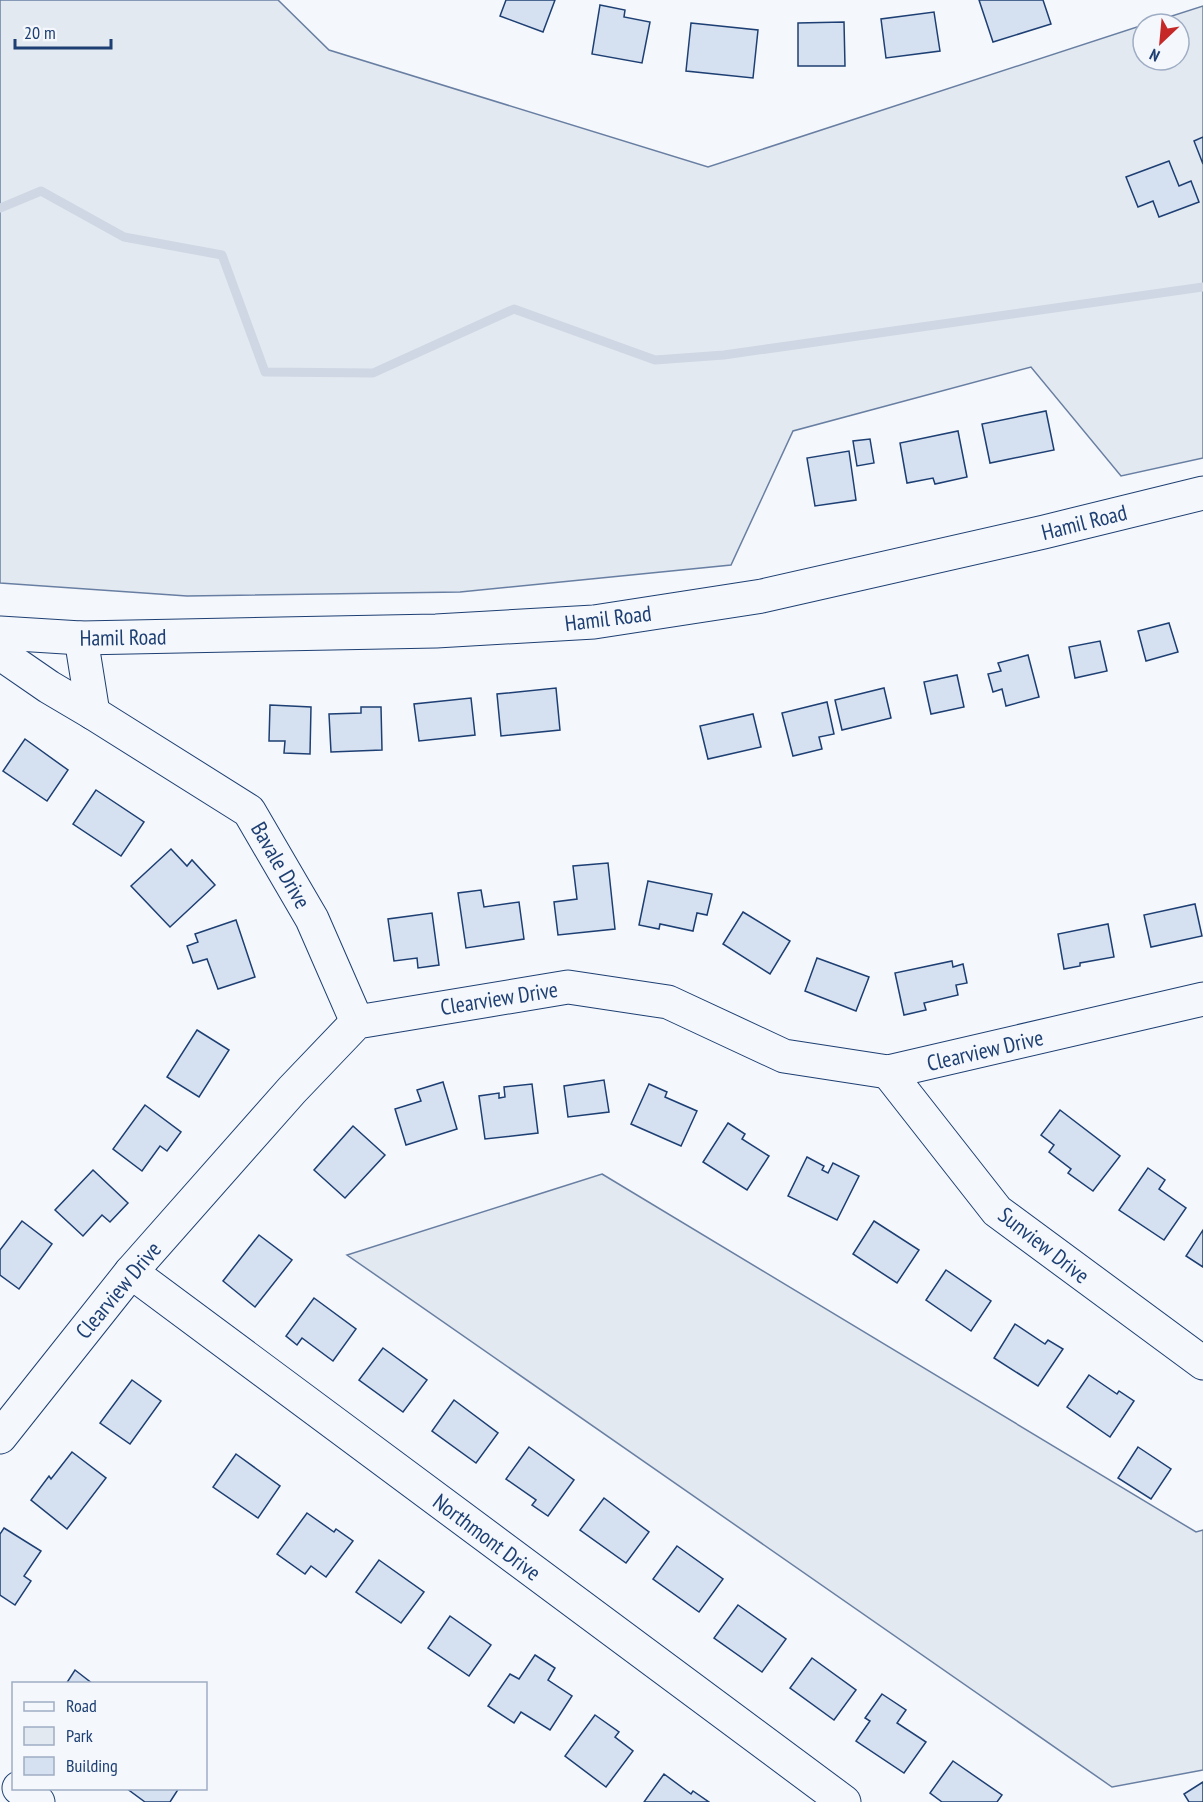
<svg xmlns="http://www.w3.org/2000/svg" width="1203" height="1802" font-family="'PT Sans Narrow',sans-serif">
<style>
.green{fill:#e3e9f0;stroke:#687fa3;stroke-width:1.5}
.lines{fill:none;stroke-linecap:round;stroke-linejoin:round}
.stream{stroke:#cfd7e4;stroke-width:9}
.building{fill:#d5e0f0;stroke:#1d3f73;stroke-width:1.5}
.minor-casing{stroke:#1d3f73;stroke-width:35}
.minor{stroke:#f4f7fb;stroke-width:33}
.labels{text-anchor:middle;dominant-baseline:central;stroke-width:4.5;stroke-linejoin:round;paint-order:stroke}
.street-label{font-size:22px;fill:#1d3f73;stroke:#f4f7fb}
</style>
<rect width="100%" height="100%" fill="#f4f7fb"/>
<g class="green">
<polygon points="0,0 278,0 329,50 708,167 1143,25 1143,60 1179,60 1179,24 1147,24 1203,6 1203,458 1121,476 1031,367 793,431 731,565 460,592 187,596 0,583"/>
<polygon points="602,1174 1196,1532 1203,1530 1203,1770 1112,1787 347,1255"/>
</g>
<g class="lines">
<polyline class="stream" points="0,208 41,191 124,237 222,255 265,372 373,373 514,309 655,360 724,355 1203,287"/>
</g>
<g class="building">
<polygon points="506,0 555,0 543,32 500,16"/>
<polygon points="979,0 1043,0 1051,24 993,42"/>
<polygon points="600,5 625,10 624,17 650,22 642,63 592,54"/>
<polygon points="934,12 940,51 886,58 881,19"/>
<polygon points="844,22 845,66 798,66 798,23"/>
<polygon points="691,23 758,30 753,78 686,71"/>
<polygon points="1203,137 1203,164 1194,141"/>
<polygon points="1169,161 1179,186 1191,181 1199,202 1159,217 1153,201 1138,207 1126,177"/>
<polygon points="1046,411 1054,450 990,463 982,424"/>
<polygon points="958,431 967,477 935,484 933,478 907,483 900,443"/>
<polygon points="870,439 874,463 857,466 853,441"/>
<polygon points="849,451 856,500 815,506 807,458"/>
<polygon points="1169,623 1178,652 1146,661 1138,631"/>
<polygon points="1100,641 1107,671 1075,678 1069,647"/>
<polygon points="1028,655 1039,697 1006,706 1002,689 993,692 988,674 1001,671 998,663"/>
<polygon points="957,675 964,707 931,714 924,682"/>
<polygon points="556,688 560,730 501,736 497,694"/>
<polygon points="884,688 891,718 842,730 835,700"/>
<polygon points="471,698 475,735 419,741 414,704"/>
<polygon points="827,702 834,734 819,737 822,749 793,756 782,713"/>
<polygon points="270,705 311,707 310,754 284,753 285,741 269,741"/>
<polygon points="361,707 381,707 382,750 331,752 329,714 361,713"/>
<polygon points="753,714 761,747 708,759 700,726"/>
<polygon points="25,739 68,770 47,801 3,771"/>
<polygon points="96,790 144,822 121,856 73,824"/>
<polygon points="171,849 187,866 192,860 215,885 170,927 131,886"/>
<polygon points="608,863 615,929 558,935 554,902 577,899 573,866"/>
<polygon points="648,881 712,894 707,915 697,913 693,931 660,924 659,929 639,925"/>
<polygon points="481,890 484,907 519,902 524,939 466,948 458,893"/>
<polygon points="1195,904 1202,936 1151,947 1144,915"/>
<polygon points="743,912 790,941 770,974 723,944"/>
<polygon points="432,913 439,965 418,968 417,958 394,961 388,919"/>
<polygon points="236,920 255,977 218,989 207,959 193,963 187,946 198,942 195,934"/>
<polygon points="1108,924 1114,957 1080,963 1080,966 1064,969 1058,934"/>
<polygon points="817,958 869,977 856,1011 805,991"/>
<polygon points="952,961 953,967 963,964 967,983 956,985 958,995 924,1003 926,1010 904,1015 895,973"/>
<polygon points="197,1030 229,1050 199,1097 167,1077"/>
<polygon points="604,1080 609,1112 568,1117 564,1086"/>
<polygon points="443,1082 457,1129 406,1145 395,1109 421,1101 417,1090"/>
<polygon points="532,1084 538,1133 485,1139 479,1096 499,1093 499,1098 505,1097 504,1087"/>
<polygon points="649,1084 667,1092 665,1097 697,1111 681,1146 631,1124"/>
<polygon points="145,1105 181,1132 167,1151 160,1146 142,1171 113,1149"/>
<polygon points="1060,1110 1120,1156 1093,1191 1068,1173 1071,1169 1049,1152 1054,1145 1041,1135"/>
<polygon points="728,1123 745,1134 742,1139 769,1156 747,1190 703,1162"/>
<polygon points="353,1126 385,1155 345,1198 314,1170"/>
<polygon points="807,1157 824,1166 822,1170 828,1173 833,1163 859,1176 837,1220 788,1196"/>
<polygon points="1148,1168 1165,1180 1159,1189 1186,1208 1164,1240 1119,1210"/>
<polygon points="93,1170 128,1203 110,1222 102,1215 83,1236 55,1210"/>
<polygon points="22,1221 52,1244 19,1289 0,1275 0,1250"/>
<polygon points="874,1221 919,1250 897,1283 853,1254"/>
<polygon points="1203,1230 1203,1267 1186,1256"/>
<polygon points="259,1235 292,1260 255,1307 223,1281"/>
<polygon points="946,1270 991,1301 971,1331 926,1300"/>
<polygon points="314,1298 356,1329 333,1361 302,1338 297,1345 286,1336"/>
<polygon points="1015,1324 1045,1344 1048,1340 1063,1349 1038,1386 994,1358"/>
<polygon points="383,1348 427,1380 403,1412 359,1380"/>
<polygon points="1089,1375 1117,1394 1119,1391 1134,1401 1110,1437 1067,1407"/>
<polygon points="132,1380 161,1401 130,1444 100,1423"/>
<polygon points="454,1400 498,1433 476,1463 432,1431"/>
<polygon points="529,1447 574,1480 548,1516 532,1505 536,1500 506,1479"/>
<polygon points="1138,1447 1171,1469 1151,1499 1118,1478"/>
<polygon points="72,1452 106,1478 67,1529 31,1500 49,1476 51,1479"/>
<polygon points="236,1454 280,1486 258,1518 213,1487"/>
<polygon points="604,1498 649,1532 626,1563 580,1530"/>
<polygon points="307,1513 334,1532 336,1529 353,1541 326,1577 311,1566 305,1574 277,1554"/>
<polygon points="4,1528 41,1551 24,1576 31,1581 15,1605 0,1595 0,1534"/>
<polygon points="677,1546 723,1579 699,1612 653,1579"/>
<polygon points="379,1560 424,1592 401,1623 356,1592"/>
<polygon points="738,1605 786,1639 762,1672 714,1638"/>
<polygon points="450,1616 491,1645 469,1676 428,1648"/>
<polygon points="535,1655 555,1668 548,1680 572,1696 550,1730 521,1712 514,1723 488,1706 510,1674 519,1679"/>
<polygon points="812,1658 856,1690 834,1720 790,1688"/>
<polygon points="75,1670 93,1684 66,1684"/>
<polygon points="882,1694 906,1710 897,1723 926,1742 904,1773 856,1741 870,1721 865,1718"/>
<polygon points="595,1715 619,1732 615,1737 633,1751 606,1787 565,1756"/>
<polygon points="953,1761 1002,1795 997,1802 942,1802 930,1793"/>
<polygon points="664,1774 691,1794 693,1791 709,1802 644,1802"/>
<polygon points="1203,1782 1203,1802 1189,1802 1184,1794"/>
<polygon points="126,1788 179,1788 170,1802 145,1802"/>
</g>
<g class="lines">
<g class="minor-casing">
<g id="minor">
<polyline points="0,633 81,638 436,631 594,622 762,596 1044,532 1203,493"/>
<polyline points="81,638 93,713"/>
<polyline points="0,651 4,656 49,687 93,713 249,811 312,919 357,1022"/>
<polyline points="888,1072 997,1211 1203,1363"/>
<polyline points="131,1272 844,1802"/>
<polyline points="0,1437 131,1272 292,1090 357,1022 568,987 668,1002 784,1056 888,1072 1203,999"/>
<polyline points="19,1788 38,1802"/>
</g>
</g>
<use href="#minor" class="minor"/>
</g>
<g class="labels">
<g class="street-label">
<text transform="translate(1084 522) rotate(-14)">Hamil Road</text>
<text transform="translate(608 618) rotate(-7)">Hamil Road</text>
<text transform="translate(123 637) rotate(-1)">Hamil Road</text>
<text transform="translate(281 865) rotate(60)">Bavale Drive</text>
<text transform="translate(499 998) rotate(-9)">Clearview Drive</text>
<text transform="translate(985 1050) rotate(-13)">Clearview Drive</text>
<text transform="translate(1044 1245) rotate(38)">Sunview Drive</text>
<text transform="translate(118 1290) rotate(-50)">Clearview Drive</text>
<text transform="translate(487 1537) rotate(37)">Northmont Drive</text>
</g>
</g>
<rect x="12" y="1682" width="195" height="108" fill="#f4f7fb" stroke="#9eadc5" stroke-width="1.5"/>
<rect x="24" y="1702" width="30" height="9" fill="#f4f7fb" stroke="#9eadc5" stroke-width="1.5"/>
<text x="66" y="1712" font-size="18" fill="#1d3f73">Road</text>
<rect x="24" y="1727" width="30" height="18" fill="#e3e9f0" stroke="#9eadc5" stroke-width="1.5"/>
<text x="66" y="1742" font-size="18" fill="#1d3f73">Park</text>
<rect x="24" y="1757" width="30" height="18" fill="#d5e0f0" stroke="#9eadc5" stroke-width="1.5"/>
<text x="66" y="1772" font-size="18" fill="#1d3f73">Building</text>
<g transform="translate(1161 42) rotate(206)"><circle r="28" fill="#f4f7fb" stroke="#9eadc5" stroke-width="1.5"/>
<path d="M0-4.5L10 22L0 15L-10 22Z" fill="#c62828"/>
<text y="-9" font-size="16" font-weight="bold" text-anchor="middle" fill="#1d3f73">N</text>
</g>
<path d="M15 39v9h96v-9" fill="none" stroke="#1d3f73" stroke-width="3"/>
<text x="24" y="39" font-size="18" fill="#1d3f73" stroke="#f4f7fb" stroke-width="4.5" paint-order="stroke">20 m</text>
</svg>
